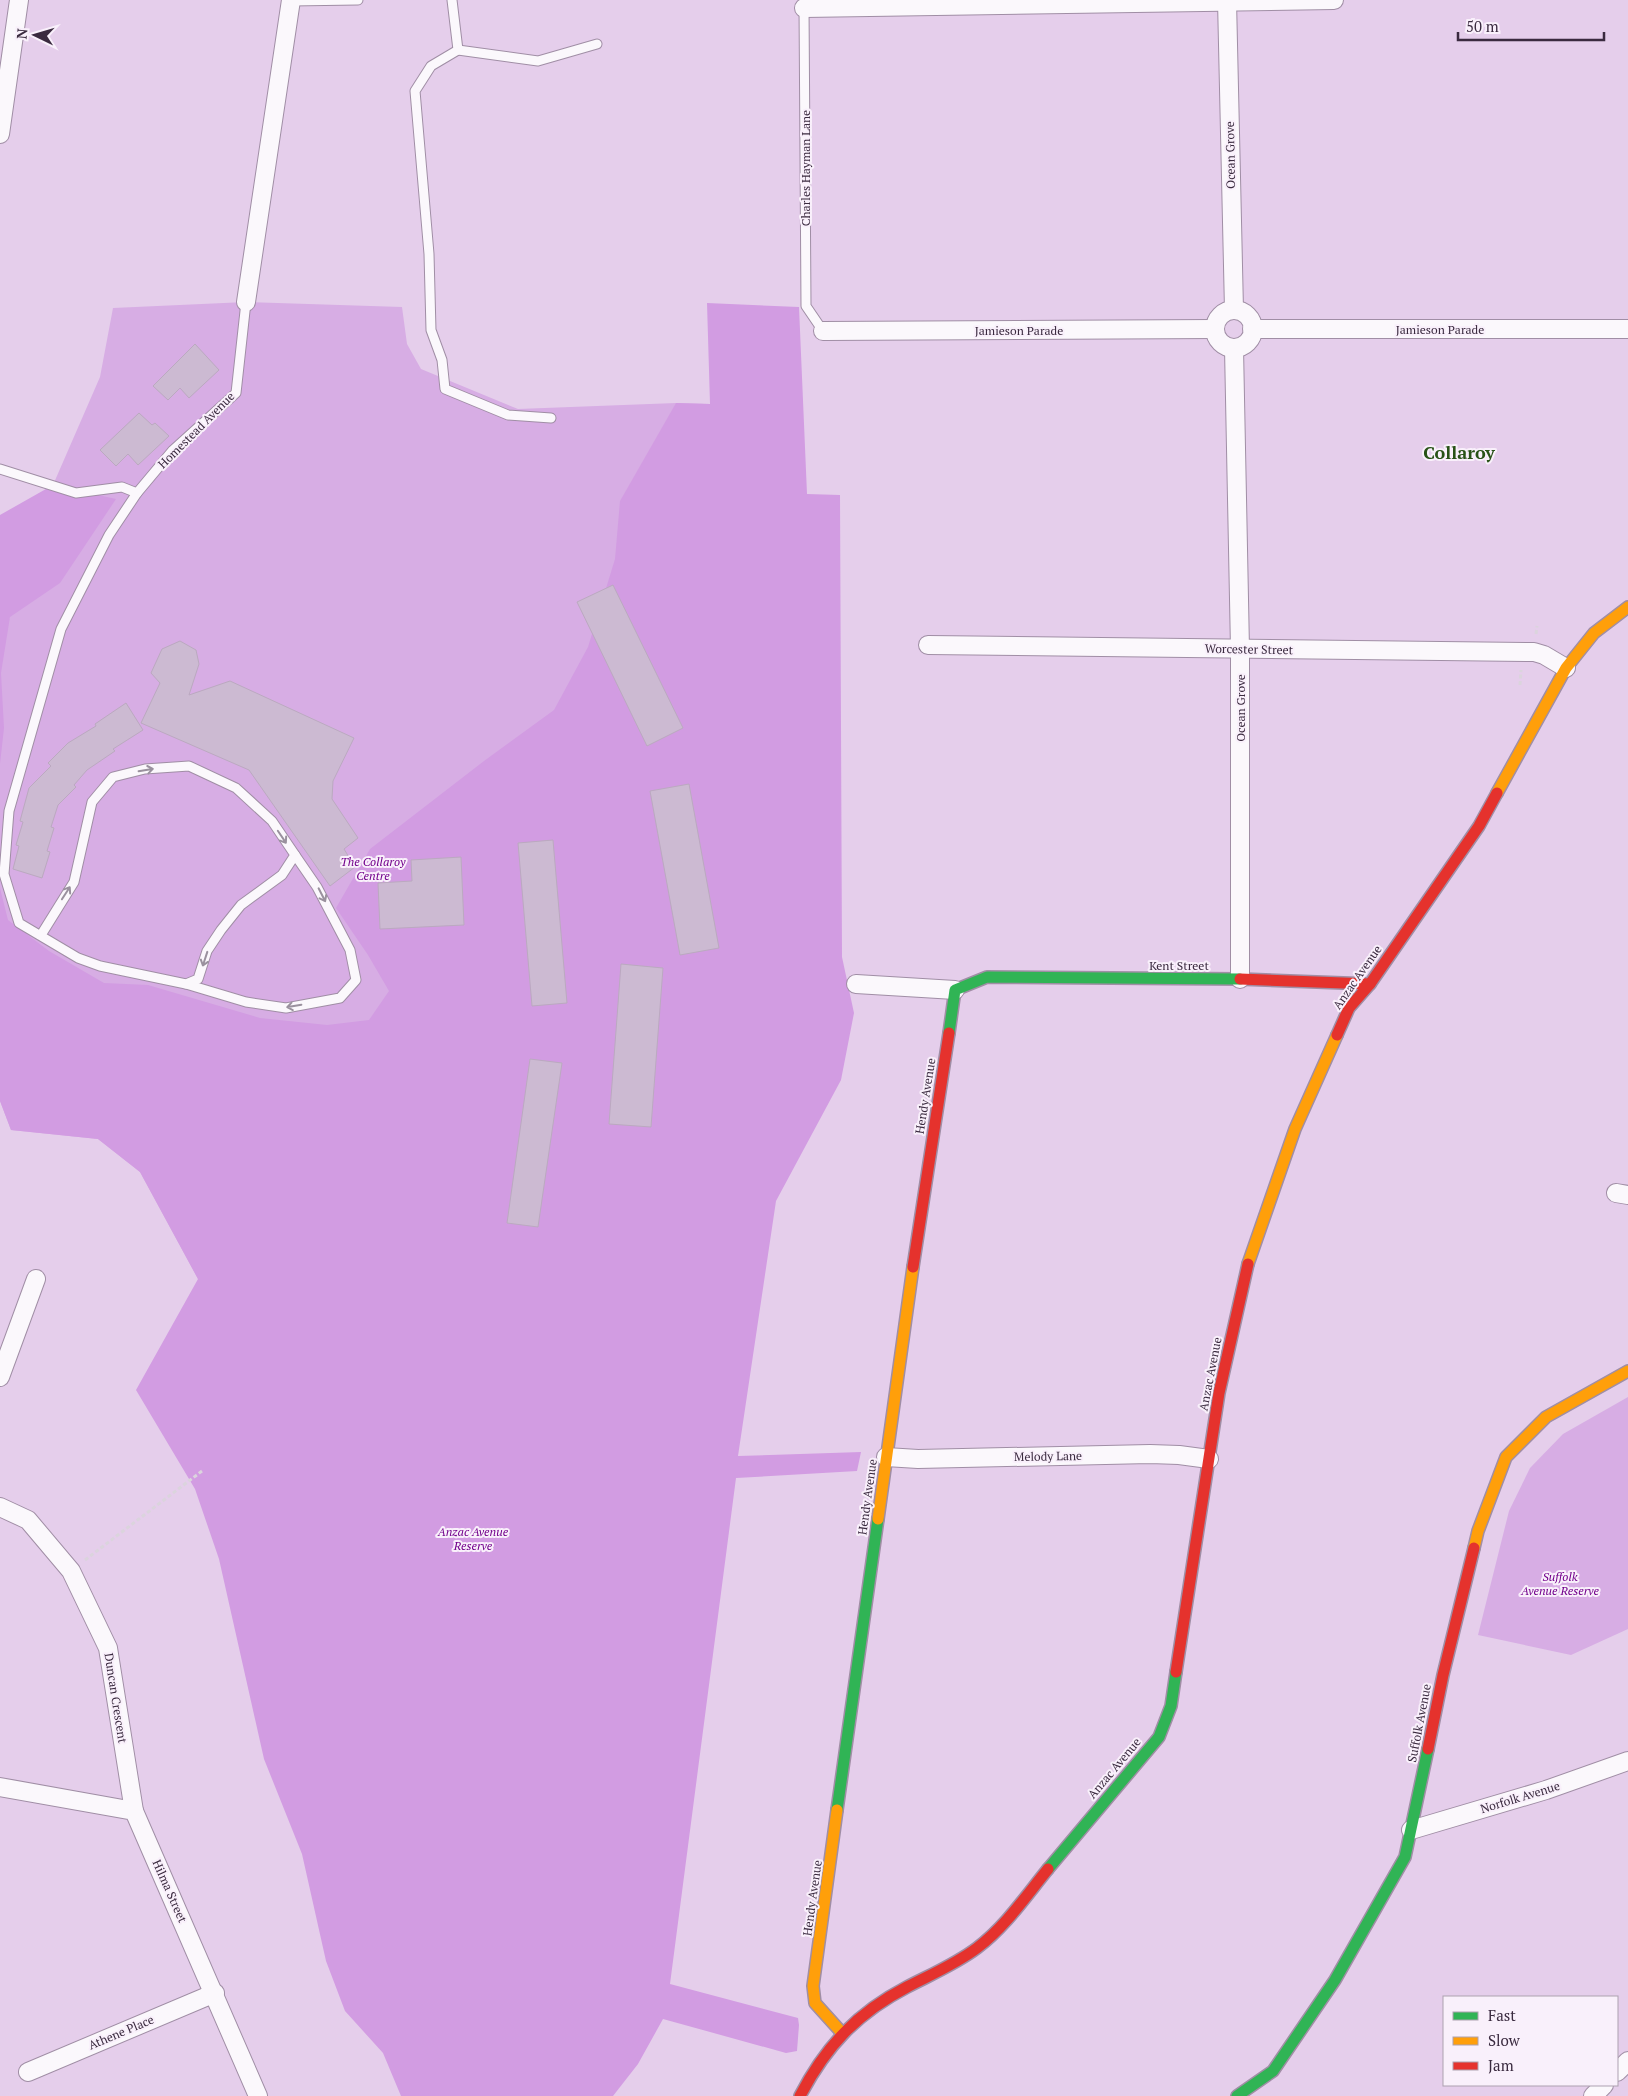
<svg xmlns="http://www.w3.org/2000/svg" width="1628" height="2096" font-family="'PT Serif',serif">
<style>
.green{fill:#d7ade4}
.forest{fill:#d29ce2}
.building{fill:#ccbad2;stroke:#bba9c0}
.lines{fill:none;stroke-linecap:round;stroke-linejoin:round}
.lane-casing{stroke:#a08ea5;stroke-width:11}
.street-casing{stroke:#a08ea5;stroke-width:20}
.fast-casing{stroke:#a08ea5;stroke-width:14}
.slow-casing{stroke:#a08ea5;stroke-width:14}
.jam-casing{stroke:#a08ea5;stroke-width:14}
.path{stroke:#dbd4dd;stroke-width:3;stroke-dasharray:4 2.5;stroke-linecap:butt}
.lane{stroke:#fbf8fc;stroke-width:9}
.street{stroke:#fbf8fc;stroke-width:18}
.fast{stroke:#30b455;stroke-width:11}
.slow{stroke:#ff9f0a;stroke-width:11}
.jam{stroke:#e5322d;stroke-width:11}
.oneway{stroke:#9a919e}
.labels{text-anchor:middle;dominant-baseline:central;stroke-width:4;stroke-linejoin:round;paint-order:stroke}
.street-label{font-size:12px;fill:#3a2a3f;stroke:#f9f0fb}
.park-label{font-size:12px;font-style:italic;fill:#72018b;stroke:#f9f0fb}
.district-label{font-size:18px;font-weight:bold;fill:#285217;stroke:#f9f0fb}
</style>
<rect width="100%" height="100%" fill="#e5ceeb"/>
<g class="green">
<polygon points="246,302 402,307 407,344 421,369 518,409 676,403 710,404 723,540 198,1279 140,1172 98,1139 11,1130 0,1101 0,647 53,485 100,377 113,308"/>
<polygon points="1628,1397 1628,1629 1571,1655 1478,1635 1509,1511 1530,1468 1563,1434"/>
</g>
<g class="forest">
<polygon points="707,303 799,307 807,494 840,495 842,957 854,1013 841,1080 776,1201 738,1456 861,1452 857,1471 736,1478 670,1984 798,2018 799,2025 797,2051 786,2053 663,2019 638,2064 613,2096 401,2096 383,2053 345,2011 326,1961 302,1854 264,1759 219,1559 195,1489 136,1390 198,1279 140,1172 98,1139 11,1130 0,1101 0,888 8,920 49,951 104,983 148,985 260,1018 327,1025 369,1020 389,991 368,955 336,908 370,849 484,761 554,710 588,647 615,559 620,501 676,403 710,404"/>
<polygon points="53,485 116,499 60,583 10,617 1,673 4,728 0,764 0,515"/>
</g>
<g class="building">
<polygon points="195,344 219,370 189,398 180,388 168,400 153,386"/>
<polygon points="139,413 152,425 155,423 169,436 138,465 128,454 116,466 100,450"/>
<polygon points="613,585 683,728 647,746 577,602"/>
<polygon points="180,641 196,650 199,664 189,695 230,681 354,738 333,781 332,799 358,838 344,849 355,867 330,886 249,770 141,723 160,683 151,673 162,649"/>
<polygon points="126,703 143,730 113,749 115,751 87,770 74,785 76,787 58,805 51,827 54,828 47,851 50,852 42,878 13,869 19,846 16,845 23,822 20,821 29,788 51,766 48,763 68,743 96,726 95,724"/>
<polygon points="689,784 719,948 680,955 650,791"/>
<polygon points="553,840 567,1003 532,1006 518,843"/>
<polygon points="461,857 464,925 380,929 378,883 412,881 411,860"/>
<polygon points="621,964 663,968 651,1127 609,1124"/>
<polygon points="530,1059 562,1063 538,1227 507,1223"/>
</g>
<g class="lines">
<g class="lane-casing">
<g id="lane">
<polyline points="452,0 458,50 431,66 415,91 429,254 431,330 442,360 445,389 508,415 551,418"/>
<polyline points="291,1 358,0"/>
<polyline points="804,5 806,306 823,331"/>
<polyline points="458,50 538,61 597,44"/>
<polyline points="0,469 76,493 122,487 137,493"/>
<polyline points="41,935 74,882 92,802 113,777 145,769 189,766 236,788 272,821 295,855 282,875 241,905 221,930 207,951 198,979 186,984 100,966 78,958 19,923 4,874 9,811 61,629 109,535 137,493 173,450 236,393 246,302"/>
<polyline points="186,984 246,1002 286,1008 340,998 356,980 350,950 317,887 295,855"/>
</g>
</g>
<g class="street-casing">
<g id="street">
<polyline points="1227,0 1234,310"/>
<polyline points="804,8 1334,0"/>
<polyline points="0,134 19,0"/>
<polyline points="246,302 291,0"/>
<circle cx="1234" cy="329" r="19"/>
<polyline points="1252,329 1628,329"/>
<polyline points="823,331 1215,329"/>
<polyline points="1234,348 1240,649 1240,979"/>
<polyline points="928,645 1534,652 1544,655 1566,668"/>
<polyline points="856,984 955,990"/>
<polyline points="1616,1193 1628,1195"/>
<polyline points="0,1377 36,1279"/>
<polyline points="886,1457 918,1459 1150,1454 1179,1455 1209,1459"/>
<polyline points="0,1507 28,1520 71,1571 108,1648 134,1811"/>
<polyline points="0,1787 134,1811 258,2096"/>
<polyline points="1411,1830 1546,1790 1628,1761"/>
<polyline points="28,2072 215,1993"/>
<polyline points="1617,2072 1628,2061"/>
<polyline points="1593,2096 1604,2085"/>
</g>
</g>
<g class="fast-casing">
<g id="fast">
<polyline points="949,1033 955,990 987,977 1240,979"/>
<polyline points="837,1810 878,1519"/>
<polyline points="1048,1869 1159,1737 1171,1706 1176,1672"/>
<polyline points="1237,2096 1273,2071 1335,1980 1405,1857 1428,1749"/>
</g>
</g>
<g class="slow-casing">
<g id="slow">
<polyline points="1497,793 1566,668 1594,633 1628,607"/>
<polyline points="1248,1264 1295,1129 1337,1035"/>
<polyline points="878,1519 913,1267"/>
<polyline points="1474,1548 1478,1531 1506,1457 1546,1417 1628,1371"/>
<polyline points="837,1810 813,1986 815,2003 842,2033"/>
</g>
</g>
<g class="jam-casing">
<g id="jam">
<polyline points="1240,979 1370,984"/>
<polyline points="1337,1035 1349,1008 1370,984 1479,826 1497,793"/>
<polyline points="913,1267 949,1033"/>
<polyline points="1176,1672 1219,1393 1248,1264"/>
<polyline points="1428,1749 1443,1675 1474,1548"/>
<path d="M800 2096C826 2046 857 2013 907 1987 930 1975 956 1964 977 1948 1005 1927 1026 1896 1048 1869"/>
</g>
</g>
<g class="path">
<polyline points="1536,634 1537,626"/>
<polyline points="1520,685 1521,670"/>
<polyline points="85,1560 202,1471"/>
</g>
<use href="#lane" class="lane"/>
<use href="#street" class="street"/>
<use href="#fast" class="fast"/>
<use href="#slow" class="slow"/>
<use href="#jam" class="jam"/>
</g>
<defs><path id="oneway-shaft" d="M-6 0H5M1.5-3L5.5 0L1.5 3" fill="none" stroke-width="1.6" stroke-linecap="round" stroke-linejoin="round" transform="scale(1.25)"/></defs>
<g class="oneway">
<use href="#oneway-shaft" transform="translate(146 770) rotate(-9)"/>
<use href="#oneway-shaft" transform="translate(282 837) rotate(56)"/>
<use href="#oneway-shaft" transform="translate(66 893) rotate(-57)"/>
<use href="#oneway-shaft" transform="translate(322 895) rotate(63)"/>
<use href="#oneway-shaft" transform="translate(205 959) rotate(108)"/>
<use href="#oneway-shaft" transform="translate(294 1006) rotate(170)"/>
</g>
<g class="labels">
<g class="street-label">
<text transform="translate(1230 155) rotate(-91)">Ocean Grove</text>
<text transform="translate(805 168) rotate(-90)">Charles Hayman Lane</text>
<text x="1440" y="329">Jamieson Parade</text>
<text x="1019" y="330">Jamieson Parade</text>
<text transform="translate(196 430) rotate(-45)">Homestead Avenue</text>
<text transform="translate(1249 649) rotate(1)">Worcester Street</text>
<text transform="translate(1240 708) rotate(-90)">Ocean Grove</text>
<text x="1179" y="965">Kent Street</text>
<text transform="translate(1357 977) rotate(-55)">Anzac Avenue</text>
<text transform="translate(925 1096) rotate(-81)">Hendy Avenue</text>
<text transform="translate(1210 1374) rotate(-79)">Anzac Avenue</text>
<text transform="translate(1048 1456) rotate(-1)">Melody Lane</text>
<text transform="translate(867 1497) rotate(-82)">Hendy Avenue</text>
<text transform="translate(116 1698) rotate(81)">Duncan Crescent</text>
<text transform="translate(1419 1723) rotate(-79)">Suffolk Avenue</text>
<text transform="translate(1114 1768) rotate(-50)">Anzac Avenue</text>
<text transform="translate(1520 1797) rotate(-17)">Norfolk Avenue</text>
<text transform="translate(170 1891) rotate(66)">Hilma Street</text>
<text transform="translate(812 1898) rotate(-82)">Hendy Avenue</text>
<text transform="translate(121 2032) rotate(-23)">Athene Place</text>
</g>
<g class="park-label">
<text x="373" y="861">The Collaroy<tspan x="373" dy="14">Centre</tspan></text>
<text x="473" y="1531">Anzac Avenue<tspan x="473" dy="14">Reserve</tspan></text>
<text x="1560" y="1576">Suffolk<tspan x="1560" dy="14">Avenue Reserve</tspan></text>
</g>
<g class="district-label">
<text x="1459" y="452">Collaroy</text>
</g>
</g>
<rect x="1443" y="1996" width="175" height="90" fill="#f9f0fb" stroke="#ada1b0"/>
<rect x="1453" y="2012" width="25" height="8" fill="#30b455" stroke="#ada1b0"/>
<text x="1488" y="2021" font-size="15" fill="#3a2a3f">Fast</text>
<rect x="1453" y="2037" width="25" height="8" fill="#ff9f0a" stroke="#ada1b0"/>
<text x="1488" y="2046" font-size="15" fill="#3a2a3f">Slow</text>
<rect x="1453" y="2062" width="25" height="8" fill="#e5322d" stroke="#ada1b0"/>
<text x="1488" y="2071" font-size="15" fill="#3a2a3f">Jam</text>
<g transform="translate(35 35) rotate(275)" stroke="#f9f0fb" stroke-width="4" paint-order="stroke">
<path d="M0-4L9 19L0 12L-9 19Z" fill="#3a2a3f"/>
<text y="-8" font-size="14" font-weight="bold" text-anchor="middle" fill="#3a2a3f">N</text>
</g>
<path d="M1458 32v8h146v-8" fill="none" stroke="#3a2a3f" stroke-width="2.5"/>
<text x="1466" y="32" font-size="15" fill="#3a2a3f" stroke="#f9f0fb" stroke-width="4" paint-order="stroke">50 m</text>
</svg>
